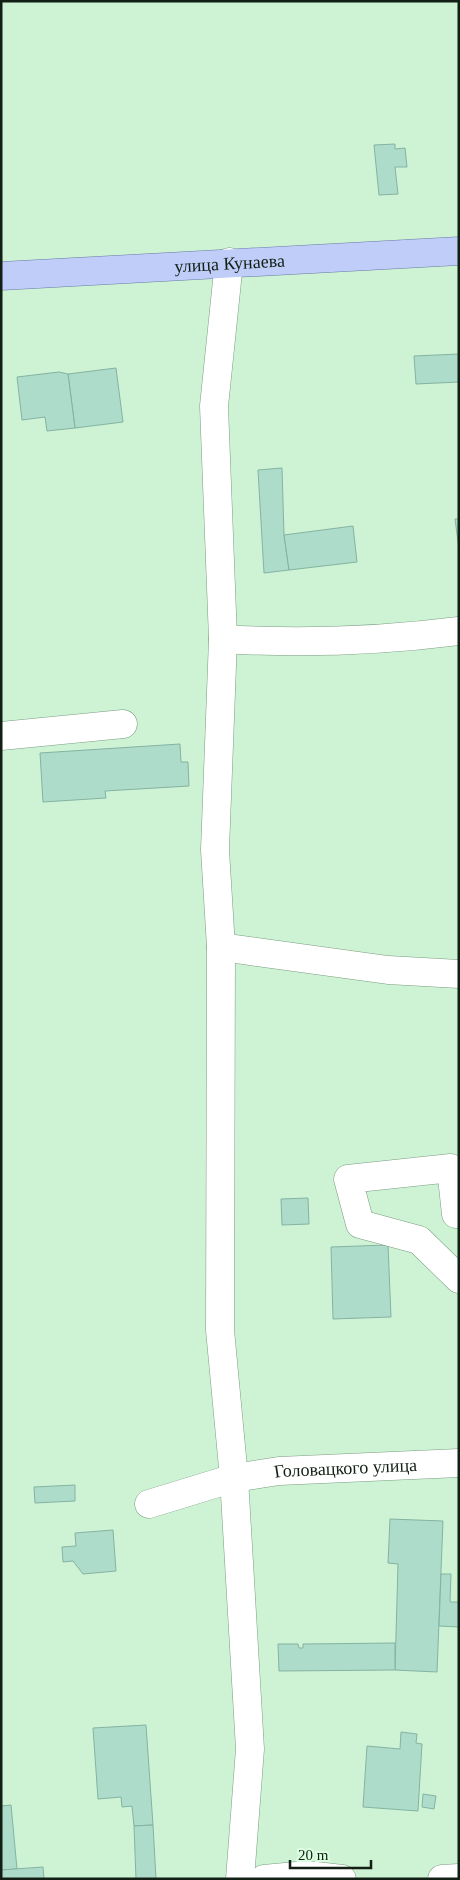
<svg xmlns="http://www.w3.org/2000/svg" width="460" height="1880" font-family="Georgia,serif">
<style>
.building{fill:#addccb;stroke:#85b3a2}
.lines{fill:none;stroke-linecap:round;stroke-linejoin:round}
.minor-casing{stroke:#7b9d82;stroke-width:29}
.major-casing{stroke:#677ba5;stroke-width:29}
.minor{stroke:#fff;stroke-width:28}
.major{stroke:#c0cdf8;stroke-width:28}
.labels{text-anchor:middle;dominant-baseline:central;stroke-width:4;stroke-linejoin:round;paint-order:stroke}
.street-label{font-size:18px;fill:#111f14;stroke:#dbffe1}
</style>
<rect width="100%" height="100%" fill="#cef2d4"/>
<g class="building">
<polygon points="395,144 395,149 405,148 407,167 395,167 398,194 379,195 374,145"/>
<polygon points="459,354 459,382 416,384 414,356"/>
<polygon points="116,368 123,422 75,428 68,374"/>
<polygon points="59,372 68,374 75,428 47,431 45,417 22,420 17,377"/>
<polygon points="282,468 284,535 289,570 264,573 258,470"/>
<polygon points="455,519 459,519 459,549"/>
<polygon points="353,526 357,562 289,570 284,535"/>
<polygon points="180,744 181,762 188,762 189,786 105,791 106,798 43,802 40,753"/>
<polygon points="308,1198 309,1224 282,1225 281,1199"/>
<polygon points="388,1245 391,1317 333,1319 331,1247"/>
<polygon points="75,1485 75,1501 35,1503 34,1487"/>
<polygon points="390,1519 443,1521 437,1672 395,1670 398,1564 388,1563"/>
<polygon points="113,1530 116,1571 83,1574 73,1561 63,1562 62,1547 76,1546 75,1533"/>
<polygon points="441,1574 451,1574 450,1602 459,1602 459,1627 439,1626"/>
<polygon points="395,1643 395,1670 279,1671 278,1644 298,1644 299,1648 303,1648 303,1644"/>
<polygon points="146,1725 153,1825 134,1826 132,1806 122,1807 121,1797 98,1799 93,1728"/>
<polygon points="401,1732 417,1734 416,1743 422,1744 418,1811 363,1807 367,1746 400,1749"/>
<polygon points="423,1794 436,1796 434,1809 422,1807"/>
<polygon points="11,1805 17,1869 1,1870 1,1806"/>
<polygon points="153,1825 156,1879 136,1879 134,1826"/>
<polygon points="43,1867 44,1879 1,1879 1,1870"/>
</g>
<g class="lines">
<g class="minor-casing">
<g id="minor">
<polyline points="229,262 214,406 223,639 215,850 221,947 220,1330 234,1478 250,1749 240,1879"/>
<path d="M223 639C302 644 380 641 459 631"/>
<polyline points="1,736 123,724"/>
<polyline points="221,947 388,970 459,974"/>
<polyline points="459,1214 456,1214 451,1168 348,1179 360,1224 419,1240 459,1279"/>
<path id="s1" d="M149 1504 234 1478 279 1471 459 1463"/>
<polyline points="264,1879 307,1875 342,1879"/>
<polyline points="442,1879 459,1878"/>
</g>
</g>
<g class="major-casing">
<g id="major">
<path id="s2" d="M1 276 459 251"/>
</g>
</g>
<use href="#minor" class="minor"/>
<use href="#major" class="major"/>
</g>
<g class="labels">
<g class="street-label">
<text stroke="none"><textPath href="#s2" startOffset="229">улица Кунаева</textPath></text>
<text stroke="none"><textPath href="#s1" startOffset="201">Головацкого улица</textPath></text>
</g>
</g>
<rect width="460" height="1880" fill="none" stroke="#111f14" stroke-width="5"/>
<path d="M290 1860v8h81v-8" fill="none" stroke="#111f14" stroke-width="2.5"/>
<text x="298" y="1860" font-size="15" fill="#111f14" stroke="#dbffe1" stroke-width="4" paint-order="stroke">20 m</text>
</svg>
